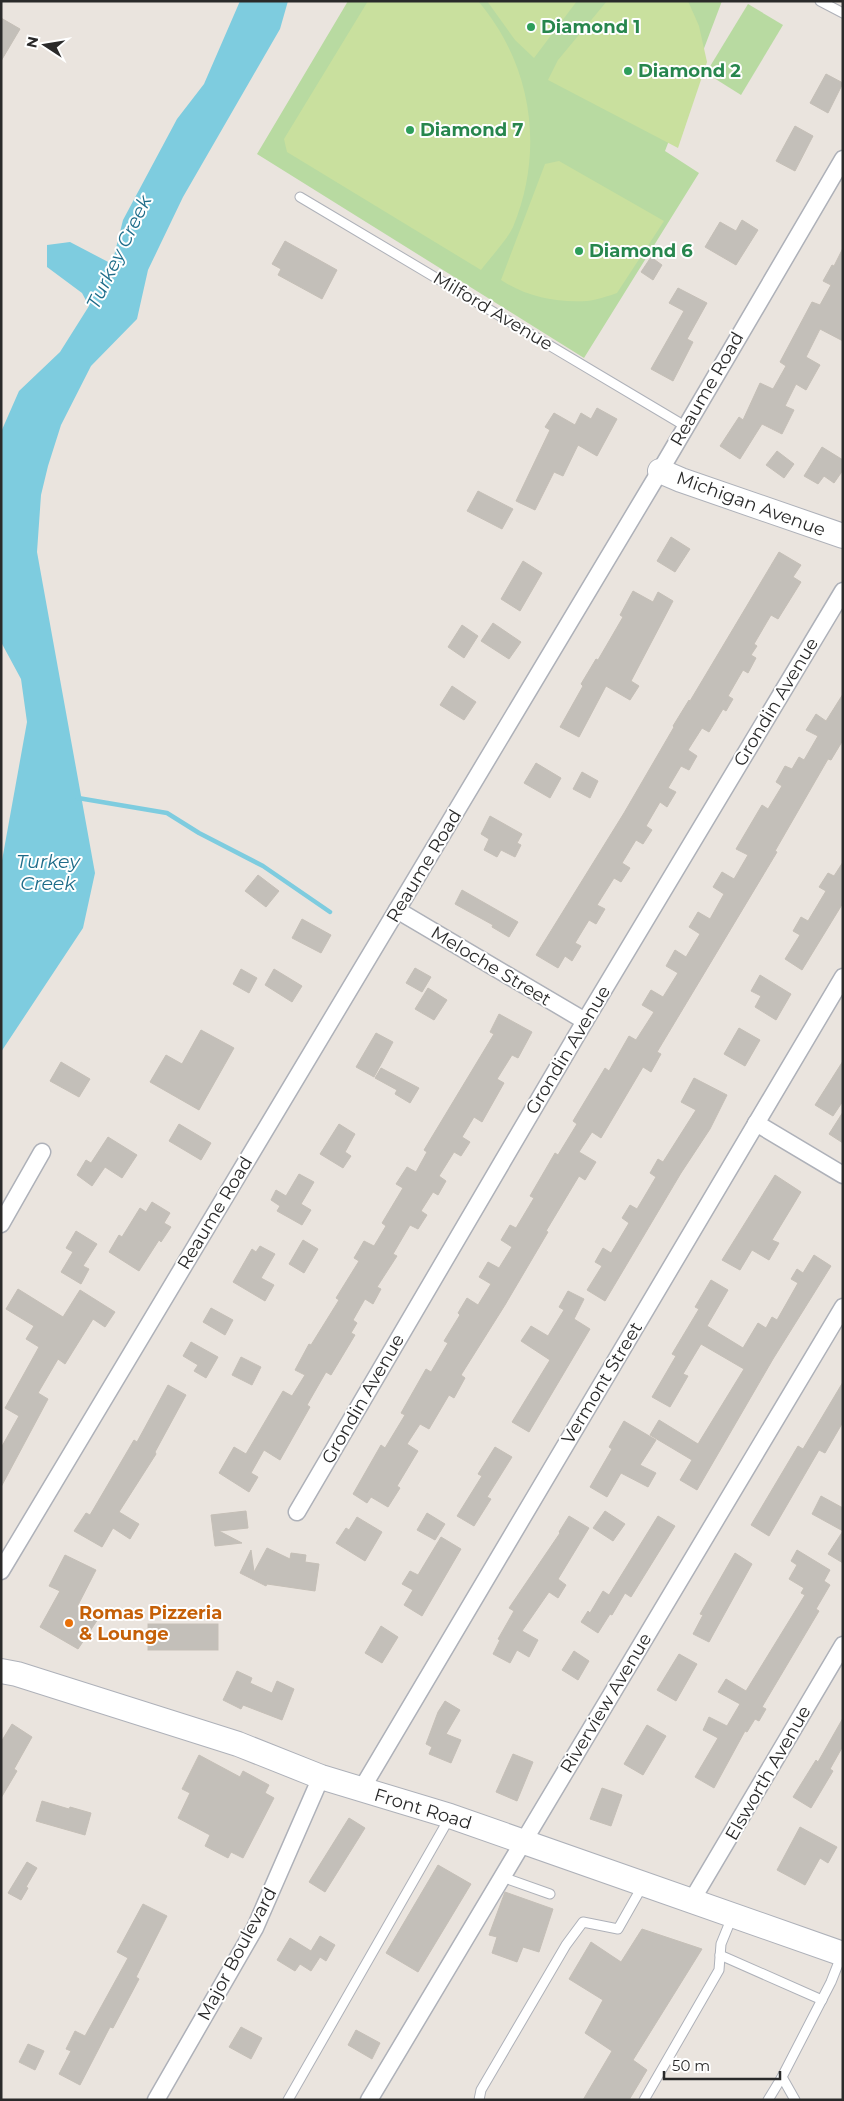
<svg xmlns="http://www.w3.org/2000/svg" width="844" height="2101" font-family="Montserrat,sans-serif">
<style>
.green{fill:#b8daa1}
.pitch{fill:#c9e09e}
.water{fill:#7eccdf}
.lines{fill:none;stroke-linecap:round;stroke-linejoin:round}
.stream{stroke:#7eccdf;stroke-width:4.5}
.building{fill:#c3bfb9;stroke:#c5bfb7}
.lane-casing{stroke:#aeb1b9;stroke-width:11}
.street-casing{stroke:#aeb1b9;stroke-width:19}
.secondary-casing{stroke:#aeb1b9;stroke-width:26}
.lane{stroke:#fff;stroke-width:9}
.street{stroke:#fff;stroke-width:16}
.secondary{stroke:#fff;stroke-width:24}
.leisure-dot{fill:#2e9e5b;stroke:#fff;stroke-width:2}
.food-dot{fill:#e8710a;stroke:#fff;stroke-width:2}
.labels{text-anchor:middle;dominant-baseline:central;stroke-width:4;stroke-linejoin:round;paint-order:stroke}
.leisure-label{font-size:18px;font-weight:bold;fill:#27864d;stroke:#fff;text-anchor:start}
.street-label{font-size:18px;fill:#2a2a2a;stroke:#fff}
.food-label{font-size:18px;font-weight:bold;fill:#c56008;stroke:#fff;text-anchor:start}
.water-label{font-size:19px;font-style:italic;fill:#1e6c89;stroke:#fff}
</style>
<rect width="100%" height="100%" fill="#eae4de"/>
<g class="green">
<polygon points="348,1 722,1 665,151 699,173 584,358 257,154"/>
<polygon points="748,4 783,25 741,95 706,73"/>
</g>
<g class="pitch">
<path d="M368 1H478C532 64 545 150 513 227 507 240 490 258 481 270L287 152 284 139Z"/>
<polygon points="487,1 577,1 534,58 515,40"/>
<polygon points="607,1 688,1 699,26 707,62 678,148 548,80 558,60"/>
<path d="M559 161 664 221 617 293C608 296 597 300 587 301 558 303 526 297 501 280L545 164Z"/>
</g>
<polygon class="water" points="240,1 288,1 280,29 183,197 148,270 137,319 91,366 61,425 48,466 41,495 37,552 95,873 83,928 1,1052 1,866 27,722 21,679 1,642 1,432 19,391 60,352 89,306 82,293 47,267 47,245 70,242 112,264 123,220 177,119 204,84"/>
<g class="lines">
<polyline class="stream" points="78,798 167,813 199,833 263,866 330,912"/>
</g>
<g class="building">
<polygon points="1,18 20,29 1,61"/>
<polygon points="826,74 843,83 828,113 810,103"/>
<polygon points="795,126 813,136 795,171 776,161"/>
<polygon points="742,220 758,230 736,265 705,247 720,222 736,231"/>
<polygon points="285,241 337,270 322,299 278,275 281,269 272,264"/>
<polygon points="843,248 843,341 820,329 806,357 820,365 806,390 796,384 785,406 794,410 782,434 762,424 740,459 720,446 739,417 743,420 760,383 773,389 786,366 780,362 812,302 820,305 831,285 823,281 832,265 834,266"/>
<polygon points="651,257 662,265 653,280 641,272"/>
<polygon points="678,288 707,303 687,339 693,342 673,381 651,369 684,311 669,303"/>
<polygon points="597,408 617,419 597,456 578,445 563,476 554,472 535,510 516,501 550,430 545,427 554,413 575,425 581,413 591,419"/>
<polygon points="822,447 843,460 843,470 834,483 824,476 818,484 804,476"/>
<polygon points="777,451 794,464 784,478 766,465"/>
<polygon points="478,491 513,509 502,529 467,511"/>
<polygon points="671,537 690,549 675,572 657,561"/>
<polygon points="779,552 801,565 793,577 801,582 778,619 771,615 754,644 757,646 751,655 756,658 748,673 743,670 728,696 733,699 726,711 723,709 709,732 702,728 688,750 697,756 689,770 681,766 668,788 676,792 667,807 660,802 646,826 652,830 643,844 636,840 622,863 630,868 621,882 614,878 597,905 605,909 596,924 589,920 575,943 581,946 572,961 565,956 558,968 536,955 624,813 674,727 673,726 689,700 690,701"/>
<polygon points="523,561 542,573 520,611 501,599"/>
<polygon points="633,591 653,602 658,592 673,601 631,681 639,686 630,700 606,686 579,737 560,727 583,686 581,684 596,659 598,660 623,617 620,615"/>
<polygon points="493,623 521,642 509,659 481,641"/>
<polygon points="462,625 478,636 464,658 448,647"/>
<polygon points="452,686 476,702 464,720 440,705"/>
<polygon points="843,694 843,740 831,760 828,759 775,851 777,852 657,1052 661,1054 651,1072 643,1067 601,1138 592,1132 579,1152 596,1162 585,1180 579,1176 546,1231 548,1232 505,1305 461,1375 465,1378 454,1398 449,1395 429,1429 420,1424 407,1444 418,1451 397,1486 400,1488 388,1507 371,1497 367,1503 353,1494 381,1445 385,1448 405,1415 401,1413 426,1369 431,1372 448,1343 444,1341 460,1315 458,1313 467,1298 478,1305 491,1284 479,1277 488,1262 499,1268 512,1247 501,1240 510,1225 516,1228 534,1198 530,1196 555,1153 558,1155 577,1124 573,1121 605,1068 609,1071 629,1036 636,1040 654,1012 642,1005 651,990 663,997 678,973 666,966 675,950 686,957 700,934 689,927 698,912 710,919 724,894 713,887 722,872 734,879 748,855 736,849 762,805 768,809 782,786 776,782 785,766 792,769 799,757 804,760 818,736 806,730 816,714 826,721"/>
<polygon points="536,763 561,778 550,798 524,783"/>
<polygon points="582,772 598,781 590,798 573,789"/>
<polygon points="490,816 522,834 517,843 521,845 515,857 501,850 497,857 484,850 489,839 481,834"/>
<polygon points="843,862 843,903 802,970 785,959 800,935 793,931 801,917 808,921 826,891 819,887 828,873 834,876"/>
<polygon points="258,875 279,891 266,907 245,891"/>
<polygon points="462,890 518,922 509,937 492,927 493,925 455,904"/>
<polygon points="302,919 331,935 321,953 292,938"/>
<polygon points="415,968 431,977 422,992 406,983"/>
<polygon points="241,969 257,978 249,993 233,984"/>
<polygon points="274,969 302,986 292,1002 265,985"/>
<polygon points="760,975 791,994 776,1020 755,1007 761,996 751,991"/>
<polygon points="428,988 447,1000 434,1020 415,1009"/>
<polygon points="499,1014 532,1032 518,1058 512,1055 497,1079 504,1083 482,1122 474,1117 462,1137 470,1142 461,1156 454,1152 439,1176 446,1181 438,1195 433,1192 421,1211 427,1215 418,1229 410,1225 393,1254 397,1256 377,1287 381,1289 373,1304 365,1299 353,1320 357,1323 351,1333 355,1335 331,1375 326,1372 307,1405 310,1407 280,1460 264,1450 251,1473 258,1477 249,1492 219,1473 234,1447 246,1454 283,1391 292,1396 305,1375 295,1370 309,1344 311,1345 339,1300 336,1298 359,1261 354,1258 364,1241 374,1246 386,1226 382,1223 403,1188 396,1184 407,1167 416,1172 427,1152 424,1150 494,1034 490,1032"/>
<polygon points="739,1028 760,1040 745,1066 724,1054"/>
<polygon points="201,1030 234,1048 199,1110 150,1082 166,1055 182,1064"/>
<polygon points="376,1033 393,1042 374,1077 356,1067"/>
<polygon points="843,1061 843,1101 833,1116 815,1105"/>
<polygon points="61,1062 90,1079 79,1097 50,1081"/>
<polygon points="381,1068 419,1088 410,1103 395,1094 397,1090 375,1078"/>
<polygon points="694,1078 727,1095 710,1129 681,1173 605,1301 587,1290 602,1266 595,1262 603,1248 611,1253 629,1223 622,1218 630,1205 637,1209 656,1177 650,1173 658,1159 663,1162 696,1110 681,1102"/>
<polygon points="843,1112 843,1143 829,1134"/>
<polygon points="179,1124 211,1143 201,1160 169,1141"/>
<polygon points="339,1124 355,1134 345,1152 351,1156 343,1168 320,1154"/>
<polygon points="108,1137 137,1155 122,1178 105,1167 92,1186 77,1175 86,1160 91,1163"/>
<polygon points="299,1174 314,1182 301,1204 311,1210 302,1225 277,1211 280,1206 271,1200 276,1190 286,1196"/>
<polygon points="775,1175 801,1192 772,1240 779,1243 769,1260 752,1250 740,1270 722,1260"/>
<polygon points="152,1202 170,1213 164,1223 171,1227 161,1242 159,1240 139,1271 109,1252 119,1235 122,1237 140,1208 146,1212"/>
<polygon points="76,1231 97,1244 83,1266 89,1269 81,1284 61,1272 73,1252 66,1248"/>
<polygon points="303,1240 318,1249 304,1273 289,1264"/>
<polygon points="260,1246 275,1254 261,1278 274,1285 265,1301 233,1282 252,1249 256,1252"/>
<polygon points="814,1255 831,1266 773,1359 697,1490 680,1480 692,1460 650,1435 659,1420 698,1444 744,1369 701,1344 683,1374 688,1376 670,1407 652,1397 676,1356 672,1354 699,1309 695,1307 711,1280 728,1290 707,1326 743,1348 758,1323 766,1328 772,1317 777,1320 798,1283 791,1279 797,1269 803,1273"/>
<polygon points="18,1289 63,1317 80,1290 115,1312 105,1327 93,1319 65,1364 58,1359 38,1393 48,1399 1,1487 1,1448 19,1416 5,1408 39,1347 26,1339 34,1326 6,1309"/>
<polygon points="568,1291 584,1299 574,1319 590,1329 529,1432 512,1422 550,1360 521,1341 531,1326 548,1336 564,1310 559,1307"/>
<polygon points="211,1308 233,1320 225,1335 203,1322"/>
<polygon points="191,1342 218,1357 206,1378 194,1371 198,1365 183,1356"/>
<polygon points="241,1357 261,1367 252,1385 232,1375"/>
<polygon points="843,1382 843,1422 825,1453 819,1450 769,1536 751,1525 798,1446 803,1449"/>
<polygon points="168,1385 186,1395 155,1452 156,1454 119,1512 139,1524 130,1539 113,1528 102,1547 74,1531 86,1513 90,1515 134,1440 137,1442"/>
<polygon points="624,1421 656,1440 640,1465 656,1473 648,1487 621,1473 607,1497 590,1487 612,1449 609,1447"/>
<polygon points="495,1447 512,1457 487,1497 491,1499 474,1526 457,1516 482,1476 478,1474"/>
<polygon points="821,1496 843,1508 843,1563 828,1554 843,1531 812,1514"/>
<polygon points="246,1511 248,1528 219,1531 242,1543 215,1546 211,1515"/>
<polygon points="605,1511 625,1524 613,1541 593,1528"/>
<polygon points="427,1513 445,1524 435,1540 417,1530"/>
<polygon points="569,1516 589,1528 558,1579 566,1585 558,1598 549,1592 522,1631 538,1640 529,1657 517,1650 510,1663 493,1654 500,1640 498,1639 514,1611 509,1608 560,1533 559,1532"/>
<polygon points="658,1516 675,1526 631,1597 625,1593 612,1615 610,1614 598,1633 581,1622 588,1611 590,1613 603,1591 609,1595"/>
<polygon points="357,1517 382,1532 365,1561 336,1543 346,1528 349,1530"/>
<polygon points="441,1537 461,1549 422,1616 404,1605 413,1590 402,1584 410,1571 418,1575"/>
<polygon points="267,1548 290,1559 291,1553 306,1555 305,1562 319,1564 315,1591 267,1584 266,1586 240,1573 251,1550 254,1572"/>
<polygon points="797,1550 830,1570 824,1581 830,1585 816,1609 819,1611 762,1707 766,1709 759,1721 755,1719 747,1732 745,1731 714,1788 695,1777 718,1738 703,1730 709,1717 727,1726 740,1704 718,1692 726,1679 746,1691 805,1595 801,1593 804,1588 789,1579 797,1565 791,1561"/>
<polygon points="735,1553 752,1564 709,1642 693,1634 703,1615 700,1614"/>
<polygon points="65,1555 96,1570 77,1607 98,1619 78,1649 40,1627 60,1591 49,1586"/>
<rect x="148" y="1624" width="70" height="26"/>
<polygon points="381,1626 398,1637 382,1663 365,1653"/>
<polygon points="574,1651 589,1661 578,1680 562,1670"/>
<polygon points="679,1654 697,1664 676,1701 657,1690"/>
<polygon points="237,1671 252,1678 250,1683 272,1693 277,1681 294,1689 282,1720 243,1705 241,1709 223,1700"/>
<polygon points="445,1701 460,1710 446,1734 461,1740 451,1763 429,1754 432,1747 426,1744 438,1712"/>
<polygon points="843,1718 843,1746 830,1769 833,1771 811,1808 793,1797 816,1760 818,1762"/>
<polygon points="12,1724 32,1737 14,1769 17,1771 1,1798 1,1742"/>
<polygon points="647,1725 666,1736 643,1775 624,1764"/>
<polygon points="513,1754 533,1762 517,1801 496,1792"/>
<polygon points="199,1755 240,1777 243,1771 269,1785 265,1793 274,1798 243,1858 231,1852 228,1858 205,1846 210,1835 178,1818 190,1793 182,1789"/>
<polygon points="602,1788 622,1795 611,1826 590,1819"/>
<polygon points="42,1801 69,1809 70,1807 91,1813 85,1835 36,1821"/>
<polygon points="349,1818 365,1828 325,1892 309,1882"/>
<polygon points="800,1827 837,1847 828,1863 820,1858 805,1885 777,1870"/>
<polygon points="27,1862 37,1868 26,1887 28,1888 21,1900 8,1893"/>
<polygon points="438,1865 471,1884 418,1972 386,1953"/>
<polygon points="505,1892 553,1909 539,1952 523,1947 517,1962 492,1953 497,1937 489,1935"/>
<polygon points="143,1904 167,1916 136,1977 139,1979 113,2028 110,2027 80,2085 59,2074 71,2051 66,2049 75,2031 85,2036 128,1958 117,1952"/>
<polygon points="642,1929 702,1949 633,2060 647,2070 629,2100 583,2100 612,2051 585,2033 603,2000 569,1979 591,1942 621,1962"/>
<polygon points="320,1936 335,1945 326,1961 320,1957 311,1971 300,1964 295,1971 277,1960 290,1938 311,1951"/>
<polygon points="241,2027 262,2038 251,2059 229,2047"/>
<polygon points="356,2030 380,2043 372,2059 348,2045"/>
<polygon points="28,2044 44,2051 35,2070 19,2062"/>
</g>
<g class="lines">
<g class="lane-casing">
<g id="lane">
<polyline points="820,1 843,13"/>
<polyline points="300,197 685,426"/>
<polyline points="502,1877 550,1894"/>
<polyline points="720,1955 822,2000"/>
<polyline points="288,2100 450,1817"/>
<polyline points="479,2100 481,2090 566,1945 583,1922 618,1929 643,1885"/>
<polyline points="644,2100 719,1970 721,1944 732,1917"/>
<polyline points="768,2100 782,2077"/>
<polyline points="795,2100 782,2077 831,1982 842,1954"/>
</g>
</g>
<g class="street-casing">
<g id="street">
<polyline points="397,910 585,1021"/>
<polyline points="756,1123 843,1175"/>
<polyline points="1,1224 42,1152"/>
<polyline points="297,1512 585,1021 843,591"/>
<polyline points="1,1571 660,471 843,159"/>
<polyline points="361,1790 843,977"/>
<polyline points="692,1900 843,1645"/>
<polyline points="156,2100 255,1928 321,1777"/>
<polyline points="369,2100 843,1307"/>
</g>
</g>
<g class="secondary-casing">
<g id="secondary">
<polyline points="660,471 681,480 843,536"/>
<polyline points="1,1671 17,1674 238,1744 321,1777 450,1816 843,1954"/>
</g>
</g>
<use href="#lane" class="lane"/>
<use href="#street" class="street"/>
<use href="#secondary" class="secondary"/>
</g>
<g class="leisure-dot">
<circle cx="531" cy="27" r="5"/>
<circle cx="628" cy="71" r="5"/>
<circle cx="410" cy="130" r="5"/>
<circle cx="579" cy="251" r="5"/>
</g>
<circle class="food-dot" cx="69" cy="1623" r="5"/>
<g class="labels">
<g class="leisure-label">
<text x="541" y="27">Diamond 1</text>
<text x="638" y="71">Diamond 2</text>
<text x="420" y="130">Diamond 7</text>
<text x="589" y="251">Diamond 6</text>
</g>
<g class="street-label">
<text transform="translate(493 311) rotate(31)">Milford Avenue</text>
<text transform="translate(707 389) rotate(-60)">Reaume Road</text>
<text transform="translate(751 504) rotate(20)">Michigan Avenue</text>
<text transform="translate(776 702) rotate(-59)">Grondin Avenue</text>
<text transform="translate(424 866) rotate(-59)">Reaume Road</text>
<text transform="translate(491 966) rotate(31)">Meloche Street</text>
<text transform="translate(568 1050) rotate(-59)">Grondin Avenue</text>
<text transform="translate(215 1213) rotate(-59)">Reaume Road</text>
<text transform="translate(602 1383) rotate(-59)">Vermont Street</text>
<text transform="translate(363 1399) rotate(-60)">Grondin Avenue</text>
<text transform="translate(606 1703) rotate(-59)">Riverview Avenue</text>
<text transform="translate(768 1773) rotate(-60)">Elsworth Avenue</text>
<text transform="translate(423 1809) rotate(17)">Front Road</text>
<text transform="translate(237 1954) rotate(-62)">Major Boulevard</text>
</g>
<g class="food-label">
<text x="79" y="1613">Romas Pizzeria<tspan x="79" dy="21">&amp; Lounge</tspan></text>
</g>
<g class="water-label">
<text transform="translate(119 252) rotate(-64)">Turkey Creek</text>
<text x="48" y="861">Turkey<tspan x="48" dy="22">Creek</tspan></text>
</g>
</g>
<rect width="844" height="2101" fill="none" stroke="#2a2a2a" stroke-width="5"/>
<g transform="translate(45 45) rotate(282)" stroke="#ffffff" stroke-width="4" paint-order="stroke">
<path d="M0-4L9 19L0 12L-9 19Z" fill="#2a2a2a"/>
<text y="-8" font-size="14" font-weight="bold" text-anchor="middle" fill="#2a2a2a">N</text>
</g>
<path d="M664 2071v8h116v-8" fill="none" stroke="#2a2a2a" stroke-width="2.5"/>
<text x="672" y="2071" font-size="15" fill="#2a2a2a" stroke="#ffffff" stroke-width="4" paint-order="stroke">50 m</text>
</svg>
